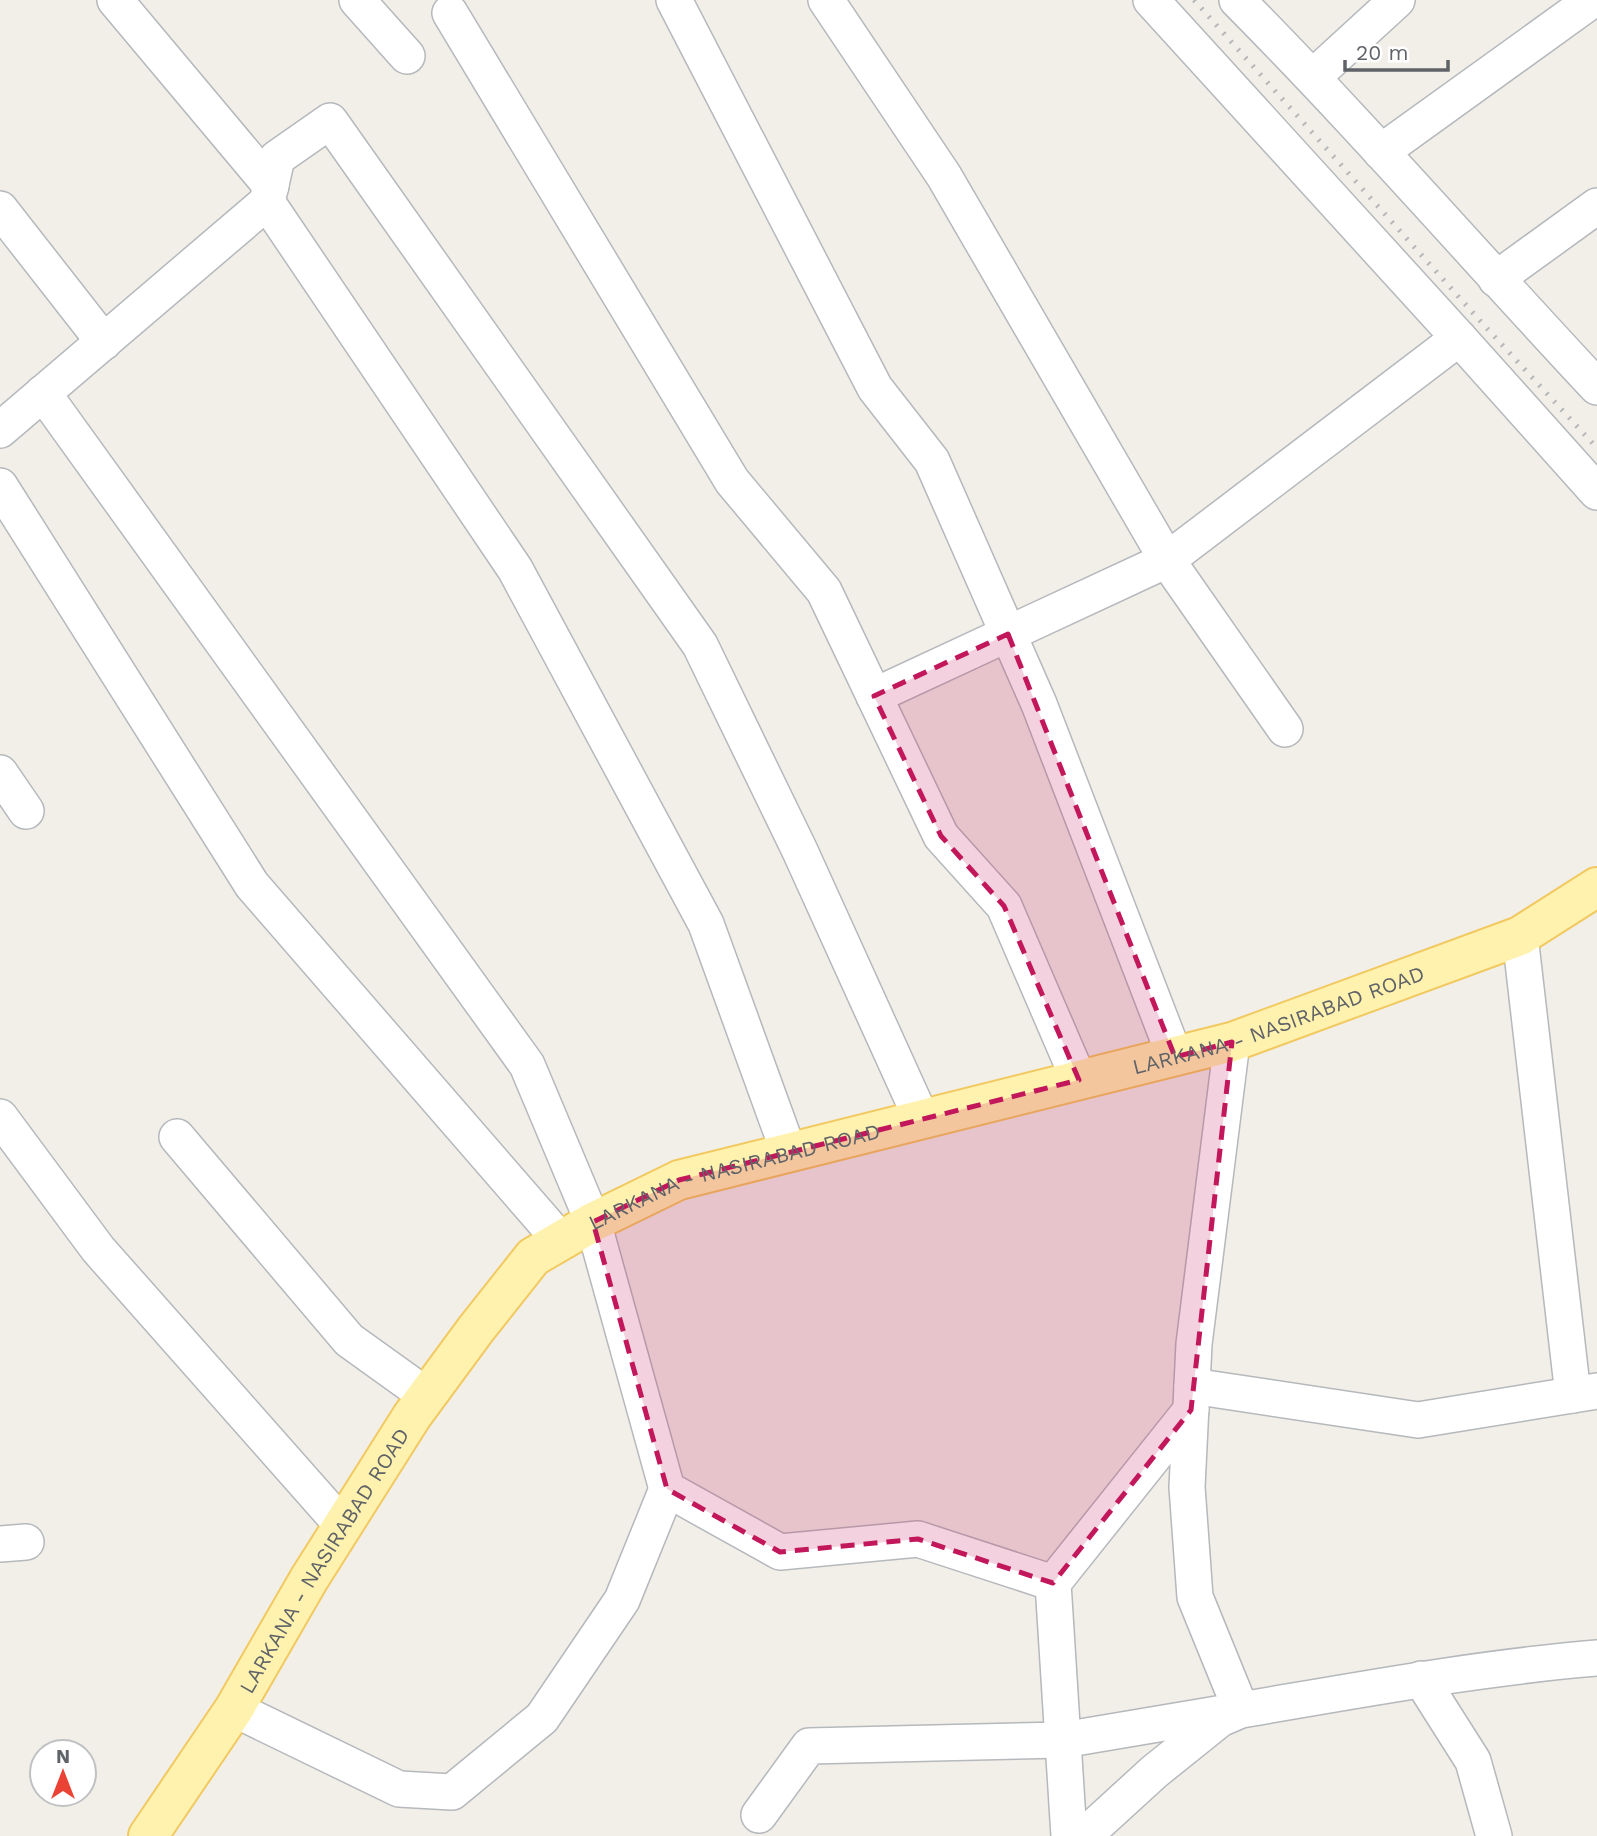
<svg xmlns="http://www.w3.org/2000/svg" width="1597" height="1836" font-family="'Work Sans',sans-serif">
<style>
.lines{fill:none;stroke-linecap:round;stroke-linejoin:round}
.minor-casing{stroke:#b5b8bc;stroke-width:38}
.major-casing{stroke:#f2c960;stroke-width:42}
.minor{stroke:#fff;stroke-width:35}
.major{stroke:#fff2af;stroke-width:38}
.rail{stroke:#b6b7b8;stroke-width:5;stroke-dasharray:2 9;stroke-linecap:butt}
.marked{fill:#c2185b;fill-opacity:0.2;stroke:#c2185b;stroke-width:5;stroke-dasharray:14 9;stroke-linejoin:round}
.labels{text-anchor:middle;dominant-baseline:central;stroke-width:7;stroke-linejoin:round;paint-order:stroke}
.street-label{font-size:21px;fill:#5f6368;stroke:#fff}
</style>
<rect width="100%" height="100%" fill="#f1efe8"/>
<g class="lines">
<g class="minor-casing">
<g id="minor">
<polyline points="115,0 271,186"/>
<polyline points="357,0 407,56"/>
<polyline points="674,0 875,388 932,461 1039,704 1175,1057"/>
<polyline points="826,0 944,176 1167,560 1285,729"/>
<polyline points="1151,0 1459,338 1597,492"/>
<path d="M1237 0C1361 125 1477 259 1597 387"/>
<polyline points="450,13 732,481 824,591 941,836 1004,906 1079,1080"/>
<polyline points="1313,77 1397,0"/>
<polyline points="1381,152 1592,0"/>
<polyline points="267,202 277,158 330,121 700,645 800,851 922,1120"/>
<polyline points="0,209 104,342"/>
<polyline points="1496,279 1597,206"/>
<polyline points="43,393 527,1065 593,1222 667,1489 780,1552 918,1539 1053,1583"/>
<polyline points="0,430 267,202 515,569 706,924 789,1153"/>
<polyline points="0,486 252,885 561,1241"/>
<polyline points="874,696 1167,560 1459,338"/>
<polyline points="0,773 26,811"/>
<polyline points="1520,936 1573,1395"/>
<polyline points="0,1117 98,1249 343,1526"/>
<polyline points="177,1137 349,1340 427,1396"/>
<polyline points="1192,1386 1418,1420 1597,1391"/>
<polyline points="0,1544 26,1542"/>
<polyline points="1421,1679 1473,1761 1494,1836"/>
<polyline points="234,1709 399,1789 452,1792 542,1718 622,1600 667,1489"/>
<polyline points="759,1815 809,1746 1063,1740 1241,1710 1195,1597 1187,1487 1194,1344 1232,1042"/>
<polyline points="1069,1836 1053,1583 1191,1410"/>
<path d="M1084 1836 1154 1772 1220 1719 1241 1710C1359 1690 1477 1668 1597 1658"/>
</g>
</g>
<g class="major-casing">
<g id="major">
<path id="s1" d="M148 1836 234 1709 309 1579 412 1416 476 1329 533 1257 593 1222 679 1180 1232 1042 1520 936 1597 887"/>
</g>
</g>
<use href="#minor" class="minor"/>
<use href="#major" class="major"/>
<polyline class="rail" points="1194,0 1482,323 1597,448"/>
</g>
<path class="marked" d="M1008 634 1175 1057 1232 1042 1191 1410 1053 1583 918 1539 780 1552 667 1489 593 1222 679 1180 1079 1080 1004 906 941 836 874 696Z"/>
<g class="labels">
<g class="street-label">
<text stroke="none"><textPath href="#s1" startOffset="1482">LARKANA - NASIRABAD ROAD</textPath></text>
<text stroke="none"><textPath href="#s1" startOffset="915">LARKANA - NASIRABAD ROAD</textPath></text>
<text stroke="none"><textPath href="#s1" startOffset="327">LARKANA - NASIRABAD ROAD</textPath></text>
</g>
</g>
<g transform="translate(63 1773)"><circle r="33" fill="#ffffff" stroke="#bfc1c3" stroke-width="2"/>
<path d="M0-5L12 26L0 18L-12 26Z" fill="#ea4335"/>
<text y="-10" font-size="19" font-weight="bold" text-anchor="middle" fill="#5f6368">N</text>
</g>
<path d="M1345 60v10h103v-10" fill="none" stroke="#5f6368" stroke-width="3.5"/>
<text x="1356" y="60" font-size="21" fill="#5f6368" stroke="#ffffff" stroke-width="5" paint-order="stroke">20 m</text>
</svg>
